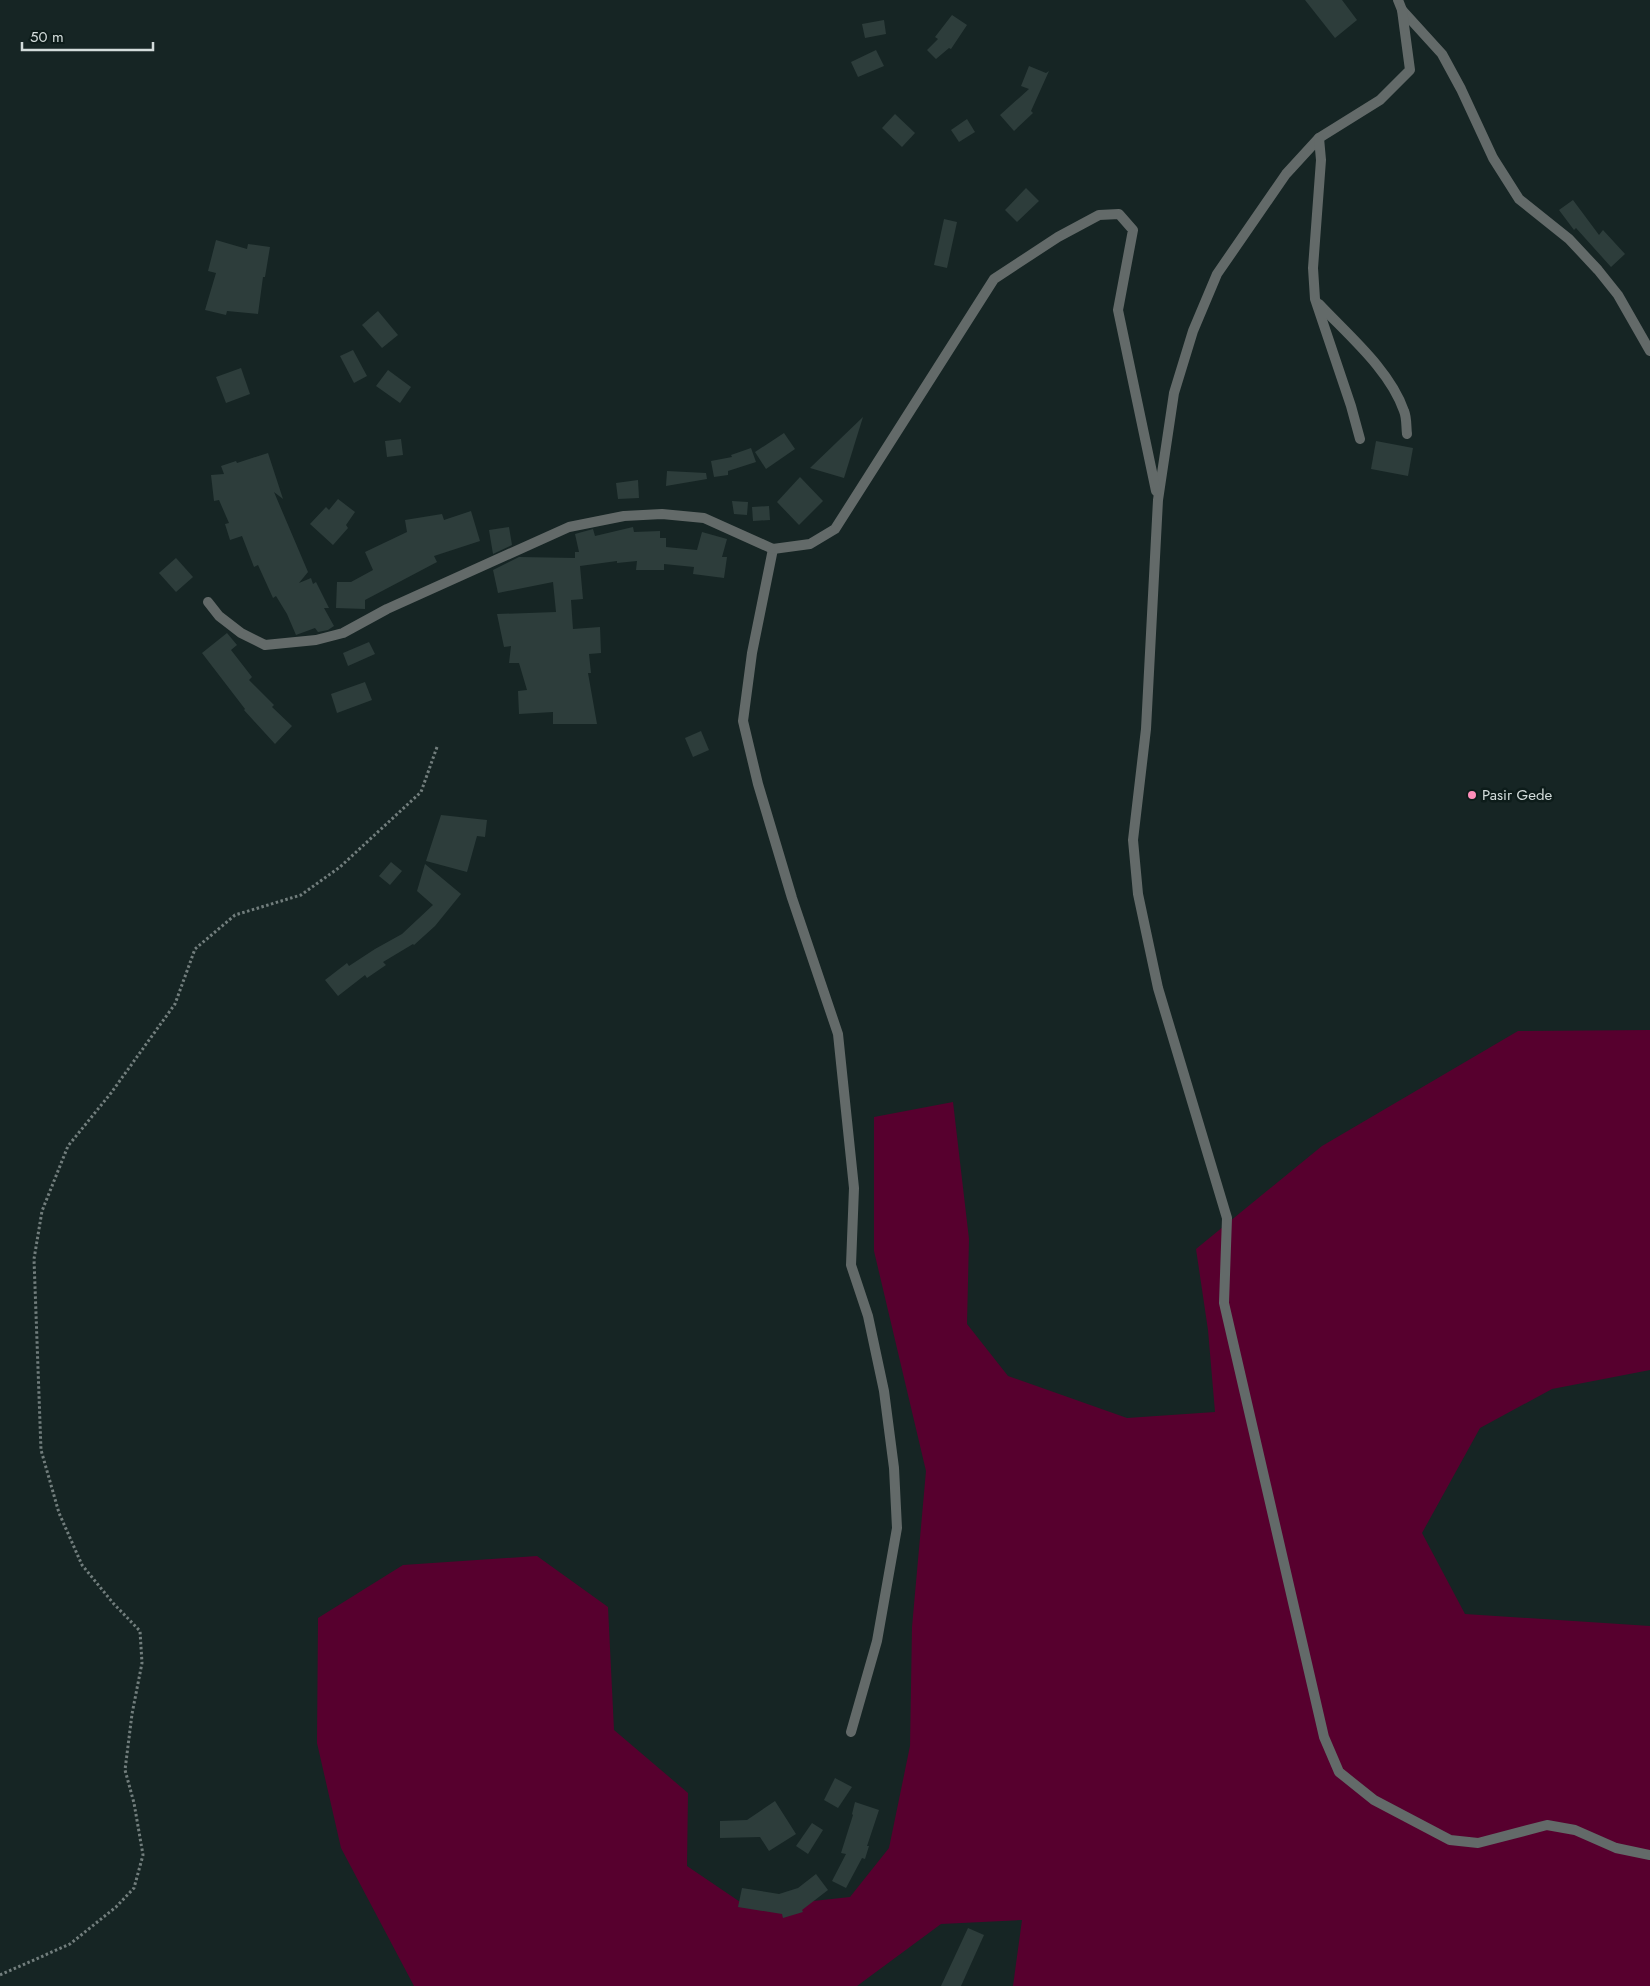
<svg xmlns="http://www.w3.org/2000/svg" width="1650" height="1986" font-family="Jost,sans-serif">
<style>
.green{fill:#57002e}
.building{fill:#2d3d3b}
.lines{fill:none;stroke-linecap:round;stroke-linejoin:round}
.path{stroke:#727e7d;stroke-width:3;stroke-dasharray:2.5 2.5;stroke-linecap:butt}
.minor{stroke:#636a69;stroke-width:10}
.poi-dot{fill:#ff8eba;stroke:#0d1c1a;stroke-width:2}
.labels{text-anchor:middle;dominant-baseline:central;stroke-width:5;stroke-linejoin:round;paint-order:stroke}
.poi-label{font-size:15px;fill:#d3dcdb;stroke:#0d1c1a;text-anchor:start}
</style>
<rect width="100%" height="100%" fill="#162524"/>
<polygon class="green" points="1650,1030 1650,1370 1552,1389 1480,1428 1422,1533 1465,1614 1650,1626 1650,1986 1013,1986 1022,1920 941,1924 857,1986 414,1986 341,1848 317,1743 318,1618 403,1565 537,1556 608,1607 614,1730 688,1793 687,1866 749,1908 850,1897 889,1848 910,1746 912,1627 926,1471 874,1251 874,1117 953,1102 969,1239 967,1324 1008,1376 1127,1418 1215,1412 1208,1330 1196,1249 1322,1146 1518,1031"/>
<g class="building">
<polygon points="1305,0 1342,0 1357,20 1335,38"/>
<polygon points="952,15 967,25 951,49 949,48 936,59 927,50 938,39 935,37"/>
<polygon points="884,20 886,34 865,38 862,24"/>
<polygon points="876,50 884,66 858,77 851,62"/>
<polygon points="1029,66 1046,73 1049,71 1031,111 1033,113 1014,131 1000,115 1029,89 1021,86"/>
<polygon points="895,114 915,133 902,147 882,128"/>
<polygon points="967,119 975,132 959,142 951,130"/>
<polygon points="1026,188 1039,201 1017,222 1005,210"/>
<polygon points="1573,200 1599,235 1603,230 1625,254 1611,267 1576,228 1574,230 1559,210"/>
<polygon points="944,219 957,222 947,268 934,265"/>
<polygon points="216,240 247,249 248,244 270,247 265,277 263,277 258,314 227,311 226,315 205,310 216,273 208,271"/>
<polygon points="378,311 398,335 382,348 362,325"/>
<polygon points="353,350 367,376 354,383 340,356"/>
<polygon points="241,368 250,394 226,403 216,377"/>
<polygon points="388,370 411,387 400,403 376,386"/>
<polygon points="863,417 844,478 810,468"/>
<polygon points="784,433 795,449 766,469 755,452"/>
<polygon points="401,439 403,455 387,457 385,441"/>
<polygon points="1376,441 1413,448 1408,476 1371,469"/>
<polygon points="751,448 756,462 728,471 728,475 714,477 711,461 732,457 731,455"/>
<polygon points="268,453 283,499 274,492 308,572 299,583 311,578 313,584 316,582 329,608 324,608 334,626 328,630 318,632 315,628 296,635 287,614 276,596 273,598 258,565 254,567 242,536 230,540 225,524 229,523 219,500 214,501 211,475 224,474 221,466 236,461 237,463"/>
<polygon points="667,471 706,473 707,479 666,486"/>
<polygon points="800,477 823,501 799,525 777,502"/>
<polygon points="638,480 639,498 618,499 616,483"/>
<polygon points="338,499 355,512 346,525 348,528 333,545 310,524 326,507 329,510"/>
<polygon points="732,501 748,502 747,515 734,514"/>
<polygon points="769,506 770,520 753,521 752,507"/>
<polygon points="471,511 480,541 434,556 437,562 365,600 365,609 336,608 337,582 351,582 373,570 365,552 407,532 405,520 442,514 444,520"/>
<polygon points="509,527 512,545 493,554 489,530"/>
<polygon points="633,527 634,532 660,531 660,538 666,538 666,547 697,550 702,532 727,539 722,557 727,557 724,578 693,574 694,567 664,564 664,570 636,570 637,561 617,563 617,561 580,566 583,599 571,600 573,629 600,627 601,653 589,654 591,673 588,673 597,724 553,724 553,712 519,714 518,691 527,690 519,663 509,663 511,646 504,647 497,614 556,612 553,582 498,593 493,570 519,557 575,558 575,552 579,552 575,534 593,529 595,536"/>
<polygon points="176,558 193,577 176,592 159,573"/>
<polygon points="227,633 237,645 231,650 252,677 249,680 274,705 272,707 292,726 275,744 244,710 245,709 202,653"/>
<polygon points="369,642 375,654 348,666 343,653"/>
<polygon points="365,682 372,700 337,713 331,694"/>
<polygon points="701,731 709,750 693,757 685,738"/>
<polygon points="441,815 487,820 485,837 477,836 467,872 426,861"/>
<polygon points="391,862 402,871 390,885 379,876"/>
<polygon points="425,864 461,894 435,926 414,945 413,944 383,962 386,965 367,978 365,975 338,996 325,980 347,963 349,966 375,949 402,934 433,905 417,891"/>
<polygon points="835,1778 852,1787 838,1808 824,1800"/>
<polygon points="775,1801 796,1834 769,1851 760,1837 720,1838 720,1821 747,1820"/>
<polygon points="855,1802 879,1810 867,1846 869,1846 865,1859 862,1858 846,1888 832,1881 846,1854 841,1853 853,1815 852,1814"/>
<polygon points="812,1823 823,1830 808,1854 796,1846"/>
<polygon points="816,1874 828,1890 802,1910 803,1912 783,1918 782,1914 738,1907 742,1888 779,1894 798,1888"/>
<polygon points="968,1928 984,1935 961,1986 941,1986"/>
</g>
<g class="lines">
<polyline class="path" points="0,1975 70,1944 116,1907 134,1888 143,1855 134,1803 125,1770 132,1714 142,1663 140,1631 113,1603 82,1565 59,1513 41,1450 34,1259 42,1211 68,1146 111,1093 175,1004 195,949 235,915 301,895 340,867 421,792 437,747"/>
<g class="minor">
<polyline points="1398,0 1402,10 1442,54 1461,89 1493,158 1519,199 1569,239 1598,270 1618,295 1650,351"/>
<polyline points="1402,10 1410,70 1380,100 1319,138 1286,174 1217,274 1193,331 1174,393 1158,500 1146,729 1133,840 1138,894 1158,988 1227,1218 1224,1303 1324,1737 1339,1772 1374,1800 1450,1840 1478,1843 1547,1825 1575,1830 1616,1848 1650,1855"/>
<polyline points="1319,138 1321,160 1313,268 1315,299 1351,406 1360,439"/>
<path d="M1319 304C1348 335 1390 370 1404 411 1407 418 1406 427 1407 434"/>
<polyline points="773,549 752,653 743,721 758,784 792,898 838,1034 854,1188 851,1265 868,1316 884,1391 894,1468 897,1528 877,1641 851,1732"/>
<polyline points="208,602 219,616 241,633 265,645 316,640 343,633 387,609 569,527 624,516 662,514 704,518 773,549 810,544 835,529 994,279 1058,237 1099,215 1119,214 1133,230 1118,310 1156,491"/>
</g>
</g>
<circle class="poi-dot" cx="1472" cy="795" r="5"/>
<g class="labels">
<g class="poi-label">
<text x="1482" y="795">Pasir Gede</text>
</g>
</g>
<path d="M22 42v8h131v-8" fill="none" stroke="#d3dcdb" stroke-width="2.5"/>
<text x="30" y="42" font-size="15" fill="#d3dcdb" stroke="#0d1c1a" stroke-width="4" paint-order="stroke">50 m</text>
</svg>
